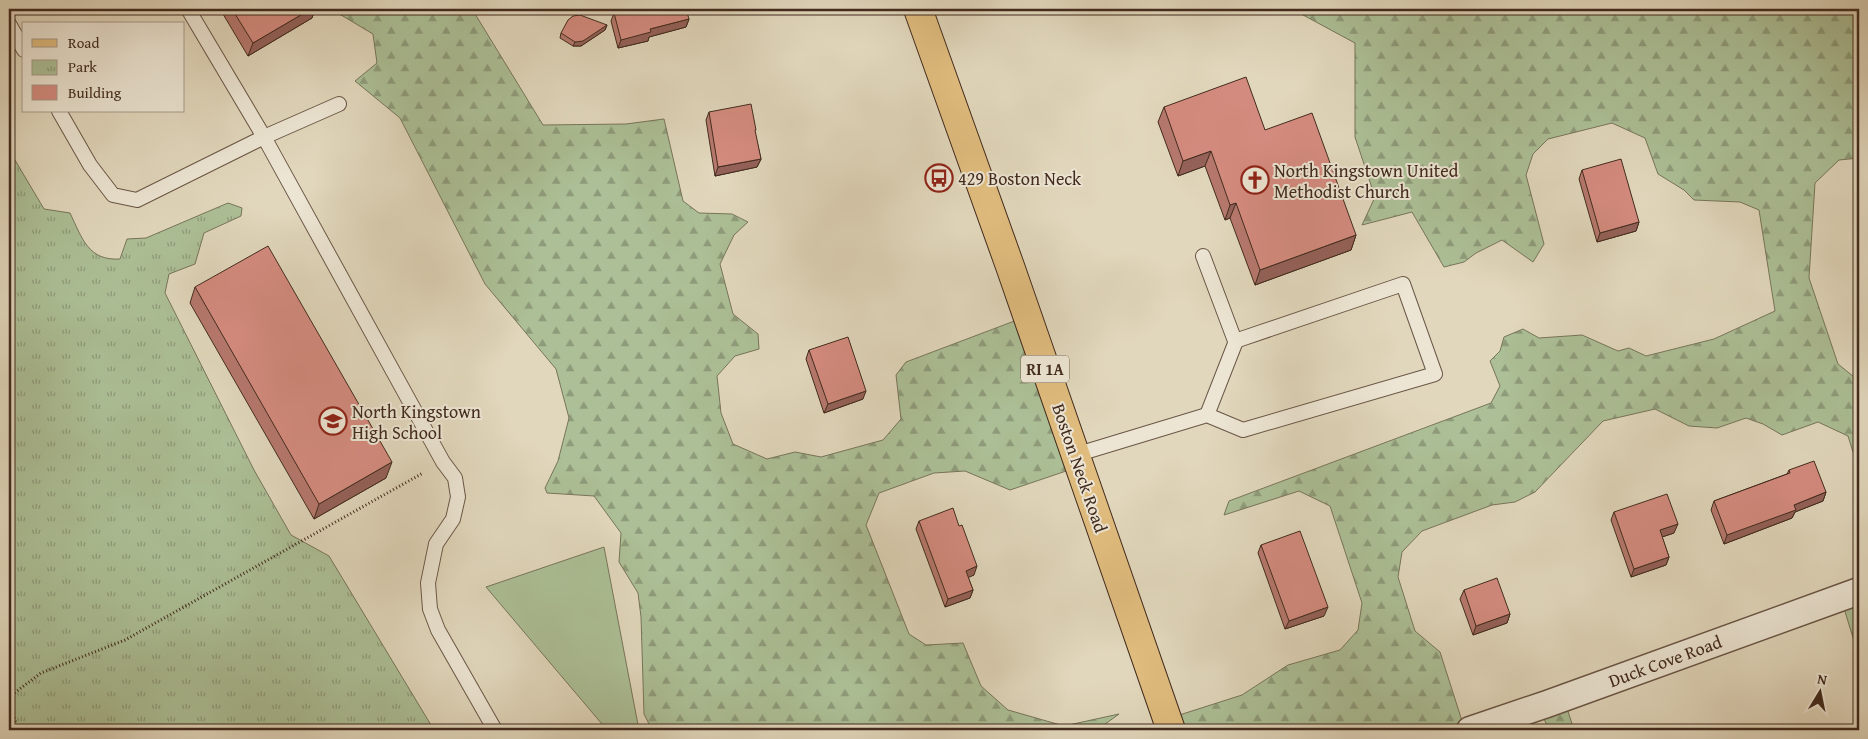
<svg xmlns="http://www.w3.org/2000/svg" width="1868" height="739" font-family="'Gentium Book Plus',serif">
<style>
.grass{fill:#acbf96;stroke:#77755a}
.forest{fill:url(#forest-firs);stroke:#77755a}
.park{fill:url(#park-tufts);stroke:#77755a}
.lines{fill:none;stroke-linecap:round;stroke-linejoin:round}
.lane-casing{stroke:#6a5646;stroke-width:16}
.street-casing{stroke:#6a5646;stroke-width:29}
.primary-casing{stroke:#422b1e;stroke-width:30}
.path{stroke:#422b1e;stroke-width:3;stroke-dasharray:1 2.5;stroke-linecap:butt}
.lane{stroke:#ece5d3;stroke-width:14}
.street{stroke:#ece5d3;stroke-width:26}
.primary{stroke:#e0bc7e;stroke-width:28}
.wall{fill:#b6786d;stroke:#422b1e}
.shaded-wall{fill:#946159;stroke:#422b1e}
.building{fill:#d48b7f;stroke:#422b1e}
.labels{text-anchor:middle;dominant-baseline:central;stroke-width:4;stroke-linejoin:round;paint-order:stroke}
.shield{fill:#ece5d3;stroke:#756354;stroke-width:1}
.shield-label{font-size:16px;font-weight:bold;fill:#422b1e}
.poi-label{font-size:18px;fill:#422b1e;stroke:#ece5d3;text-anchor:start}
.street-label{font-size:18px;fill:#422b1e;stroke:#ece5d3}
</style>
<defs>
<pattern id="forest-firs" width="22" height="20" patternUnits="userSpaceOnUse" patternTransform="scale(1.25)"><rect width="22" height="20" fill="#acbf96"/><path d="M5 1l3.5 6h-7zM16 11l3.5 6h-7z" fill="#8e9b7a"/></pattern>
<pattern id="park-tufts" width="24" height="20" patternUnits="userSpaceOnUse" patternTransform="scale(1.25)"><rect width="24" height="20" fill="#acbf96"/><path d="M3 7l-1-3M5 7V3M7 7l1-3M15 17l-1-3M17 17v-4M19 17l1-3" fill="none" stroke="#8e9b7a"/></pattern>
</defs>
<rect width="100%" height="100%" fill="#e1d7bc"/>
<filter id="stains"><feTurbulence type="fractalNoise" baseFrequency=".004" numOctaves="4"/><feColorMatrix values="0 0 0 0 .2 0 0 0 0 .09 0 0 0 0 .02 0 0 0 .5 -.17"/></filter>
<radialGradient id="worn" r=".72"><stop offset=".6" stop-color="#630" stop-opacity="0"/><stop offset="1" stop-color="#630" stop-opacity=".3"/></radialGradient>
<polygon class="grass" points="604,547 639,730 607,730 486,587"/>
<g class="forest">
<polygon points="331,9 472,9 543,125 626,124 664,119 683,201 699,213 732,214 748,222 734,235 720,264 733,314 758,334 759,349 735,356 717,376 721,413 733,444 767,459 795,452 821,457 883,440 901,419 896,375 906,362 1025,317 1078,467 1010,490 965,471 934,473 879,493 866,525 909,634 926,645 963,643 981,686 1008,710 1064,726 1119,714 1097,730 652,730 644,714 641,617 638,593 619,562 621,533 594,496 547,493 545,488 558,461 569,418 556,369 485,284 400,118 355,81 377,63 373,34"/>
<polygon points="1292,9 1859,9 1859,158 1839,160 1815,183 1809,278 1838,364 1854,377 1859,378 1859,471 1848,436 1818,422 1782,435 1763,424 1746,418 1717,428 1689,426 1655,409 1603,421 1535,492 1515,502 1492,505 1422,531 1402,552 1398,577 1415,631 1440,652 1463,724 1458,730 1172,730 1170,718 1242,695 1288,665 1340,650 1358,630 1362,603 1330,506 1299,491 1224,515 1229,501 1491,403 1500,386 1490,361 1500,351 1504,337 1523,329 1539,338 1582,335 1618,351 1629,348 1646,356 1714,339 1775,311 1759,210 1740,202 1694,200 1684,190 1658,174 1645,138 1612,123 1548,139 1533,154 1526,175 1544,244 1533,262 1502,240 1476,253 1464,262 1444,267 1412,212 1362,225 1375,197 1355,137 1355,43"/>
<polygon points="1859,587 1859,657 1842,602"/>
<polygon points="1564,699 1574,730 1549,730 1541,712"/>
</g>
<path class="park" d="M9 150 44 209 70 213C82 238 88 261 120 259L127 239 146 238 228 203 242 208 241 216 204 233 195 264 169 274 165 293 254 470 291 535 329 556 434 730H9Z"/>
<g class="lines">
<g class="lane-casing">
<g id="lane">
<polyline points="188,9 264,137 443,462 455,478 458,497 453,519 436,544 428,583 430,609 438,630 495,730"/>
<polyline points="9,24 24,50"/>
<polyline points="59,111 90,165 113,195 137,200 264,137 339,104"/>
<polyline points="1207,415 1236,341"/>
<polyline points="1075,455 1207,415 1243,430 1435,374 1403,284 1235,341 1203,256"/>
</g>
</g>
<g class="street-casing">
<polyline id="street" points="1470,730 1547,704 1859,591"/>
</g>
<g class="primary-casing">
<polyline id="primary" points="918,9 1011,269 1171,730"/>
</g>
<g class="path">
<polyline points="9,697 41,673 125,640 423,473"/>
<polyline points="9,701 18,730"/>
</g>
<use href="#lane" class="lane"/>
<use href="#street" class="street"/>
<use href="#primary" class="primary"/>
</g>
<g class="wall">
<polygon points="220,9 315,9 312,18 248,56"/>
<polygon points="614,13 689,19 686,27 649,37 648,41 618,48 611,21"/>
<polygon points="607,25 605,30 581,46 573,46 560,38 561,33"/>
<polygon points="1164,107 1265,130 1356,235 1351,250 1255,285 1230,218 1225,220 1205,166 1178,176 1158,122"/>
<polygon points="709,112 755,133 761,159 757,167 715,176 706,120"/>
<polygon points="1582,170 1639,222 1636,231 1597,242 1579,179"/>
<polygon points="195,287 386,478 314,519 190,303"/>
<polygon points="809,350 863,399 824,413 806,359"/>
<polygon points="1789,470 1826,492 1823,501 1795,512 1792,518 1724,544 1711,510 1714,501 1787,474"/>
<polygon points="1614,512 1674,533 1662,537 1669,557 1666,565 1631,577 1611,520"/>
<polygon points="919,521 974,575 968,577 973,590 970,598 945,607 916,529"/>
<polygon points="1261,545 1324,616 1285,629 1258,553"/>
<polygon points="1464,590 1510,614 1507,623 1473,635 1460,599"/>
</g>
<g class="shaded-wall">
<polygon points="311,9 315,9 312,18 248,56 253,43"/>
<polygon points="689,19 686,27 649,37 648,41 618,48 621,40 650,29"/>
<polygon points="607,25 605,30 581,46 573,46 575,42"/>
<polygon points="1211,151 1205,166 1178,176 1183,161"/>
<polygon points="761,159 757,167 715,176 718,167"/>
<polygon points="1236,203 1230,218 1225,220 1230,205"/>
<polygon points="1639,222 1636,231 1597,242 1600,233"/>
<polygon points="1356,235 1351,250 1255,285 1260,270"/>
<polygon points="866,391 863,399 824,413 828,404"/>
<polygon points="392,462 386,478 314,519 319,504"/>
<polygon points="1826,492 1823,501 1795,512 1792,518 1724,544 1727,535 1794,505"/>
<polygon points="1678,524 1674,533 1656,539 1660,530"/>
<polygon points="1669,557 1666,565 1631,577 1634,569"/>
<polygon points="977,566 974,575 963,580 966,571"/>
<polygon points="973,590 970,598 945,607 948,599"/>
<polygon points="1328,607 1324,616 1285,629 1289,621"/>
<polygon points="1510,614 1507,623 1473,635 1476,626"/>
</g>
<g class="building">
<polygon points="232,9 311,9 253,43"/>
<polygon points="630,9 686,9 689,19 650,29 651,32 621,40 614,13"/>
<polygon points="580,15 607,25 583,41 575,42 561,33 568,20 573,16"/>
<polygon points="1246,77 1265,130 1312,113 1356,235 1260,270 1236,203 1230,205 1211,151 1183,161 1164,107"/>
<polygon points="751,104 756,130 755,130 761,159 718,167 709,112"/>
<polygon points="1621,159 1639,222 1600,233 1582,170"/>
<polygon points="268,246 392,462 319,504 195,287"/>
<polygon points="848,337 866,391 828,404 809,350"/>
<polygon points="1814,461 1826,492 1794,505 1796,510 1727,535 1714,501 1790,473 1789,470"/>
<polygon points="1667,494 1678,524 1660,530 1669,557 1634,569 1614,512"/>
<polygon points="953,508 959,526 962,525 977,566 966,571 973,590 948,599 919,521"/>
<polygon points="1300,531 1328,607 1289,621 1261,545"/>
<polygon points="1497,578 1510,614 1476,626 1464,590"/>
</g>
<defs>
<g id="bus-ring" transform="scale(1.4375)"><circle r="9.5" fill="#ece5d3" stroke="#8f2418" stroke-width="1.5"/><path d="M-5-6H5V4H4V6H2V4H-2V6H-4V4H-5ZM-3.5-4V0h7V-4ZM-3.5 1.2v1.5H-2V1.2ZM2 1.2v1.5H3.5V1.2Z" fill="#8f2418"/></g>
<g id="church-ring" transform="scale(1.4375)"><circle r="9.5" fill="#ece5d3" stroke="#8f2418" stroke-width="1.5"/><path d="M-1.2-6h2.4v3.5h3.3v2.4h-3.3V6h-2.4V-.1h-3.3v-2.4h3.3Z" fill="#8f2418"/></g>
<g id="school-ring" transform="scale(1.4375)"><circle r="9.5" fill="#ece5d3" stroke="#8f2418" stroke-width="1.5"/><path d="M0-5L7-2L0 1L-7-2ZM-4 1L0 2.5L4 1V4Q0 6-4 4Z" fill="#8f2418"/></g>
</defs>
<g fill-rule="evenodd">
<use href="#bus-ring" x="939" y="178"/>
<use href="#church-ring" x="1255" y="180"/>
<use href="#school-ring" x="333" y="421"/>
</g>
<g class="labels">
<rect class="shield" x="1021" y="355.5" width="48" height="27" rx="4"/>
<g class="shield-label">
<text x="1045" y="369">RI 1A</text>
</g>
<g class="poi-label">
<text x="1274" y="170">North Kingstown United<tspan x="1274" dy="21">Methodist Church</tspan></text>
<text x="958" y="178">429 Boston Neck</text>
<text x="352" y="411">North Kingstown<tspan x="352" dy="21">High School</tspan></text>
</g>
<g class="street-label">
<text transform="translate(1080 468) rotate(71)">Boston Neck Road</text>
<text transform="translate(1665 661) rotate(-20)">Duck Cove Road</text>
</g>
</g>
<rect width="1868" height="739" fill="none" stroke="#e1d7bc" stroke-width="30"/>
<rect x="10" y="10" width="1848" height="719" fill="none" stroke="#422b1e" stroke-width="2.5"/>
<rect x="15" y="15" width="1838" height="709" fill="none" stroke="#422b1e"/>
<rect x="22" y="22" width="162" height="90" fill="#ece5d3" stroke="#a89b8b"/>
<rect x="32" y="39" width="25" height="8" fill="#e0bc7e" stroke="#a89b8b"/>
<text x="68" y="48" font-size="15" fill="#422b1e">Road</text>
<rect x="32" y="60" width="25" height="15" fill="url(#park-tufts)" stroke="#a89b8b"/>
<text x="68" y="72" font-size="15" fill="#422b1e">Park</text>
<rect x="32" y="85" width="25" height="15" fill="#d48b7f" stroke="#a89b8b"/>
<text x="68" y="98" font-size="15" fill="#422b1e">Building</text>
<g transform="translate(1820 692) rotate(10)" stroke="#ece5d3" stroke-width="4" paint-order="stroke">
<path d="M0-4L9 19L0 12L-9 19Z" fill="#422b1e"/>
<text y="-8" font-size="14" font-weight="bold" text-anchor="middle" fill="#422b1e">N</text>
</g>
<rect width="100%" height="100%" filter="url(#stains)"/>
<rect width="100%" height="100%" fill="url(#worn)"/>
</svg>
